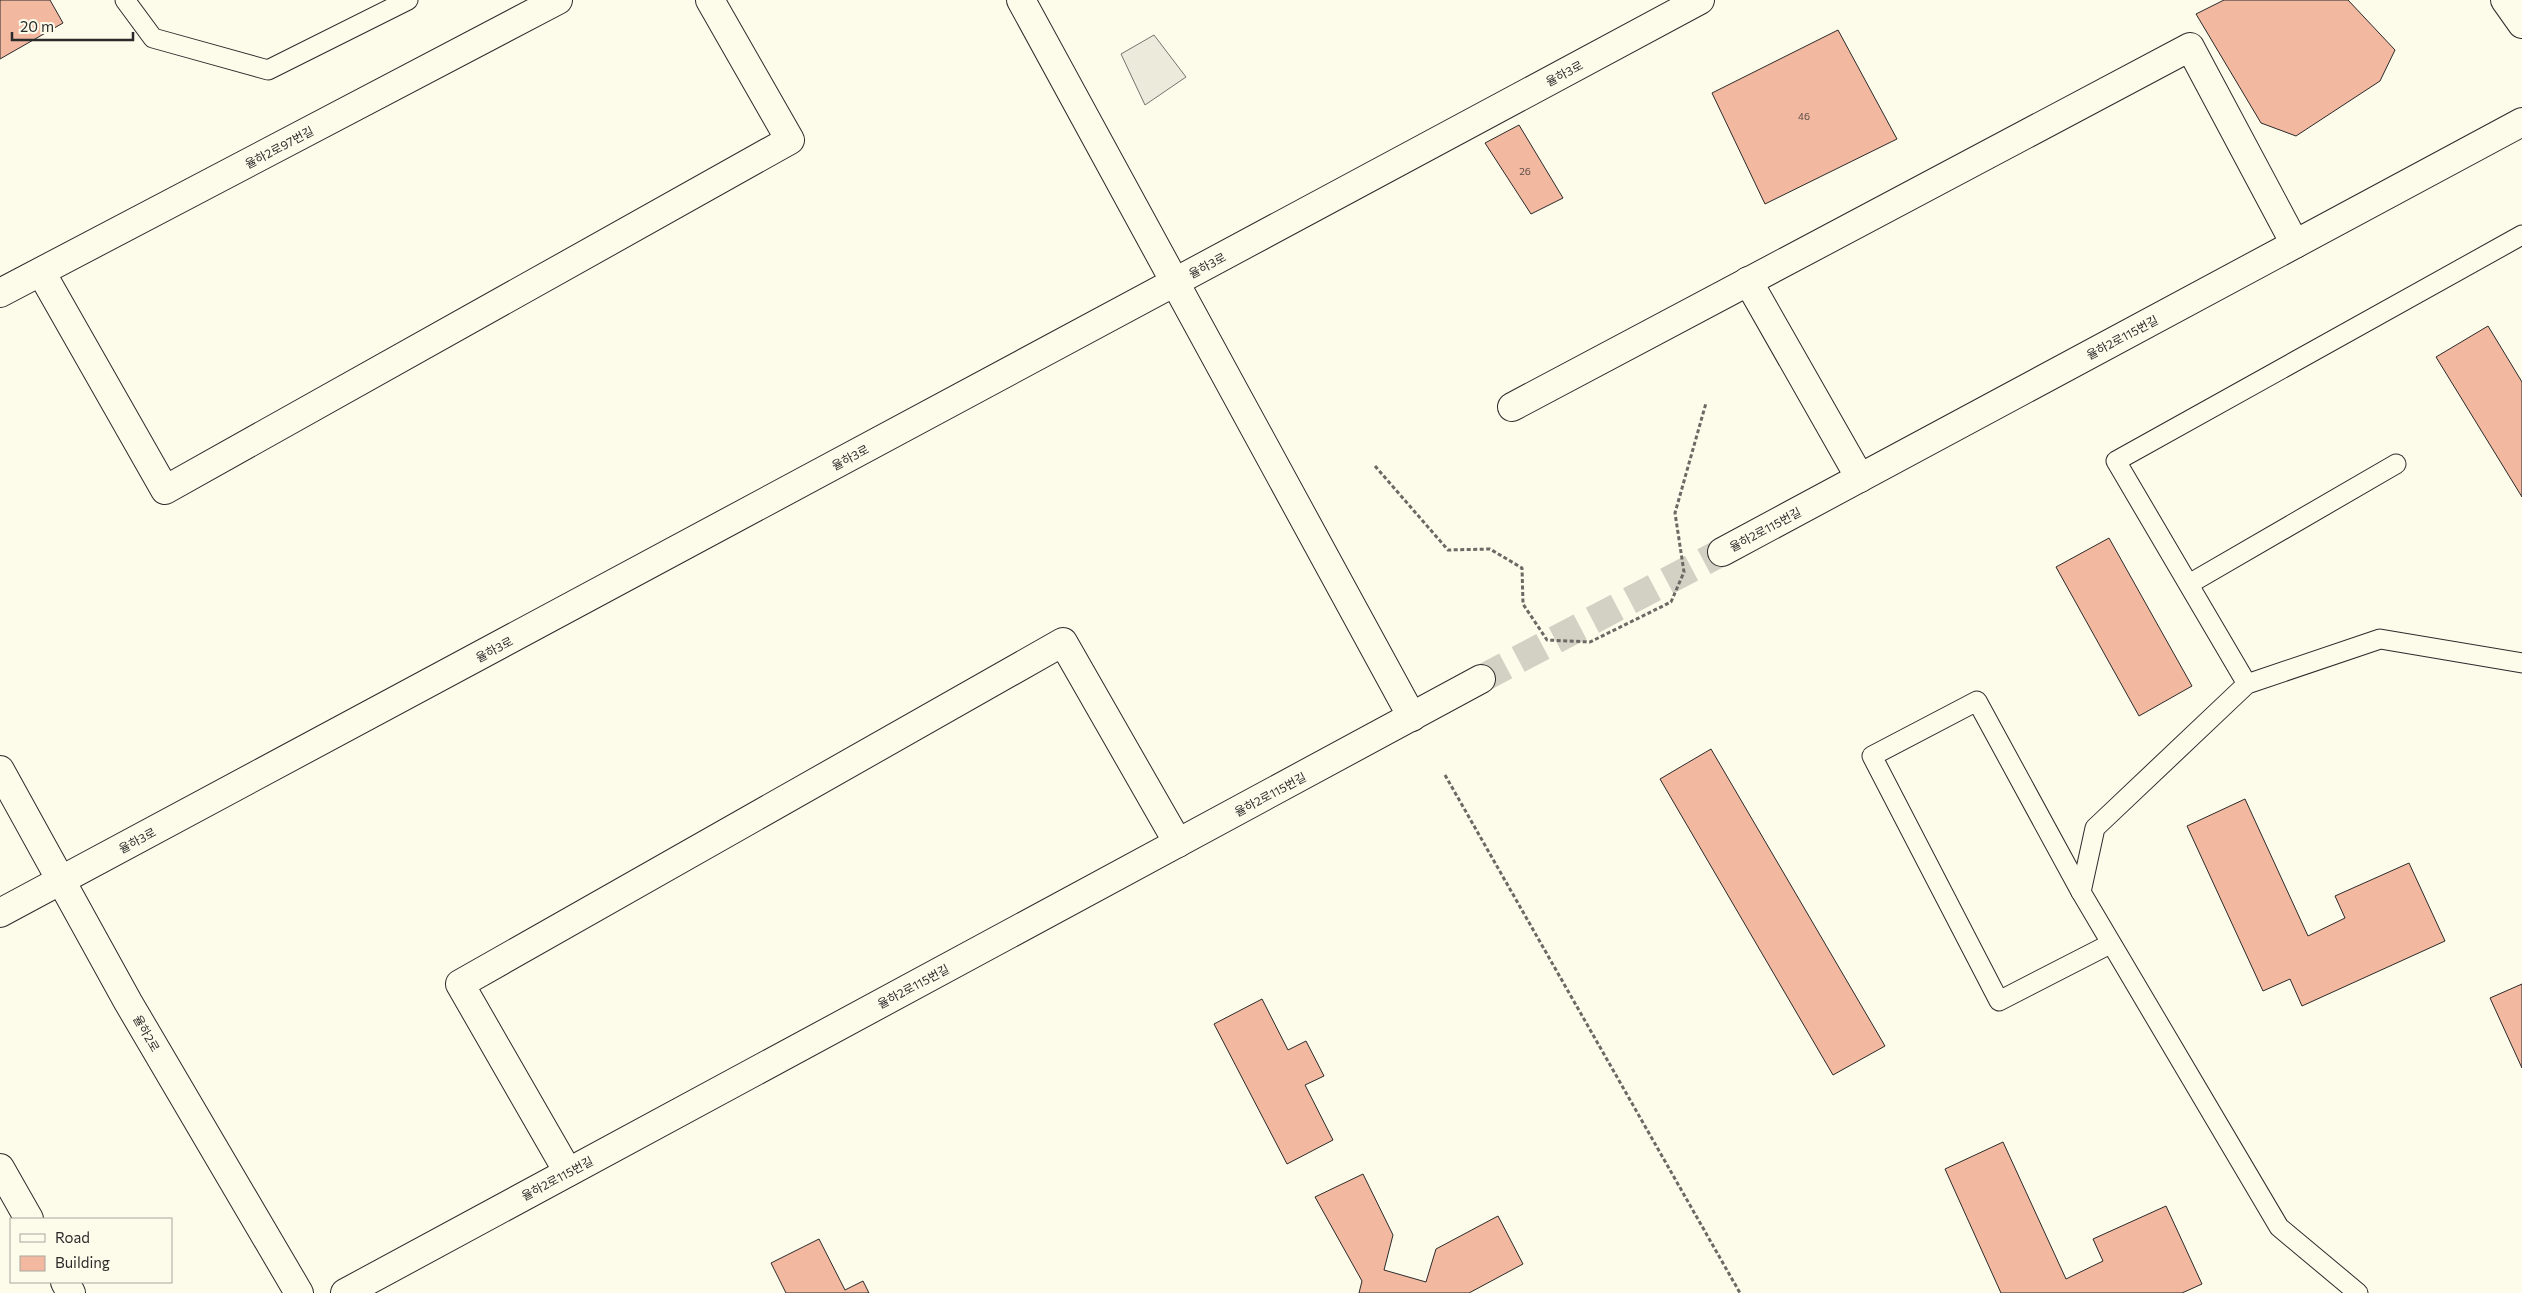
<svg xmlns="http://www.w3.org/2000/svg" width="2522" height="1293" font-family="Commissioner,'Noto Sans KR',sans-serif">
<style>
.green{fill:#ecebdb;stroke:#74746e}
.building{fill:#f2b8a0;stroke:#2b2b2b}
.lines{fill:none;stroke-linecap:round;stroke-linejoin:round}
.minor-tunnel{stroke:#d3d1c4;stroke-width:28;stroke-dasharray:28 14;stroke-linecap:butt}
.service-casing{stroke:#2b2b2b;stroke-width:21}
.minor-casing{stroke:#2b2b2b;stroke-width:30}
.tertiary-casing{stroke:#2b2b2b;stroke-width:30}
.path{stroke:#6a6964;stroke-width:3;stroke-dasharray:4 2.5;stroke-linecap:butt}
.service{stroke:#fdfbea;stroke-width:19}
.minor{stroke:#fdfbea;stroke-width:28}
.tertiary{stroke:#fdfbea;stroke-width:28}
.labels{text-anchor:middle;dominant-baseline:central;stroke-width:4;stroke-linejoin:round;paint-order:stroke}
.number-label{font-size:10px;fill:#5d4e48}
.street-label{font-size:12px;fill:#2b2b2b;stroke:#fdfbea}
</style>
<rect width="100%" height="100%" fill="#fdfbea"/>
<polygon class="green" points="1154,35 1186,77 1145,105 1121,54"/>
<g class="building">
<polygon points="0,0 50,0 63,23 0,59"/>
<polygon points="2224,0 2348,0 2395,50 2380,81 2296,136 2261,123 2196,14"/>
<polygon points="1838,30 1897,139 1765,204 1712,93"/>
<polygon points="1519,125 1563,198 1531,214 1485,143"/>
<polygon points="2488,326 2522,382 2522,497 2436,357"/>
<polygon points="2109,538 2192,686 2139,716 2056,567"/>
<polygon points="1711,749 1885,1046 1833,1075 1660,779"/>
<polygon points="2245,799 2308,936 2345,918 2335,896 2409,863 2445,941 2302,1006 2290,979 2263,991 2187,826"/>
<polygon points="2522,984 2522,1068 2490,998"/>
<polygon points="1262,999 1288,1050 1306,1041 1324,1076 1305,1085 1333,1140 1287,1164 1214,1024"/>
<polygon points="2003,1142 2066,1279 2103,1261 2093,1239 2166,1206 2202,1284 2182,1293 2001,1293 1945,1169"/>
<polygon points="1363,1174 1393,1235 1384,1270 1426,1282 1436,1249 1498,1216 1523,1264 1469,1293 1359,1293 1362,1281 1315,1197"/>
<polygon points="819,1239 845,1290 863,1281 869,1293 786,1293 771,1263"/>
</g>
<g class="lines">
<polyline class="minor-tunnel" points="1481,679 1722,552"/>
<g class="service-casing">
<g id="service">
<polyline points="125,0 153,38 268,70 408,0"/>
<polyline points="2189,584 2396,464"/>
<polyline points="2247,684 2116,461 2522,235"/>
<polyline points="2081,892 1977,701 1872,756 1999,1001 2110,944"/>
<polyline points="2358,1293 2279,1227 2081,892 2095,828 2247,684 2380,639 2522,663"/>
</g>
</g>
<g class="minor-casing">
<g id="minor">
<polyline points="1021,0 1412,717"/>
<polyline points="41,272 165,490 790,140 710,0"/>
<polyline points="1748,281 1860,478"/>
<polyline points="0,293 558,0"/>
<polyline points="1512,407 2190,47 2295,244"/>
<polyline points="1722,552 2522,122"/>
<polyline points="0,1168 29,1219"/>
<polyline points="568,1172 460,984 1063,642 1178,843"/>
<polyline points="65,1282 71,1293"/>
<polyline points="345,1293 1481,679"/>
</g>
</g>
<g class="tertiary-casing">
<g id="tertiary">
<polyline points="2505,0 2522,24"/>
<polyline points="0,770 128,1002 299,1293"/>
<polyline points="0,913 1700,0"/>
</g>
</g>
<g class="path">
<polyline points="1375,466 1448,550 1490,549 1522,568 1523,604 1547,640 1590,642 1671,602 1684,572 1675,513 1706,403"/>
<polyline points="1445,775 1740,1293"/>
</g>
<use href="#service" class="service"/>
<use href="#minor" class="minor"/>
<use href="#tertiary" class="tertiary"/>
</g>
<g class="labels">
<g class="number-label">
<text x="1804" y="116">46</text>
<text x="1525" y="171">26</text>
</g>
<g class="street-label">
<text transform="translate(1564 73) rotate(-28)">율하3로</text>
<text transform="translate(279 147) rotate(-28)">율하2로97번길</text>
<text transform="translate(1207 265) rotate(-28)">율하3로</text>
<text transform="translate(2122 337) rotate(-28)">율하2로115번길</text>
<text transform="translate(850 457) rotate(-28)">율하3로</text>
<text transform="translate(1765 529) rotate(-28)">율하2로115번길</text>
<text transform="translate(494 649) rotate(-28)">율하3로</text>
<text transform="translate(1270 794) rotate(-28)">율하2로115번길</text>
<text transform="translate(137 840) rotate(-28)">율하3로</text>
<text transform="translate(913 986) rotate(-28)">율하2로115번길</text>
<text transform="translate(147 1033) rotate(60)">율하2로</text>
<text transform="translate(557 1178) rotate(-28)">율하2로115번길</text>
</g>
</g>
<rect x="10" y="1218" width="162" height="65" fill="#fdfbea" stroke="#a9a89e"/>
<rect x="20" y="1234" width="25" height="8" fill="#fdfbea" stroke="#a9a89e"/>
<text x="55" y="1243" font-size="15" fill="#2b2b2b">Road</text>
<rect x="20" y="1256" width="25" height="15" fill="#f2b8a0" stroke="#a9a89e"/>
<text x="55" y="1268" font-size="15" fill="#2b2b2b">Building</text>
<path d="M12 32v8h121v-8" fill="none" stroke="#2b2b2b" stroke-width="2.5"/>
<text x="20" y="32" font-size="15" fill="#2b2b2b" stroke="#fdfbea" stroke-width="4" paint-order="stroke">20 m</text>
</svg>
